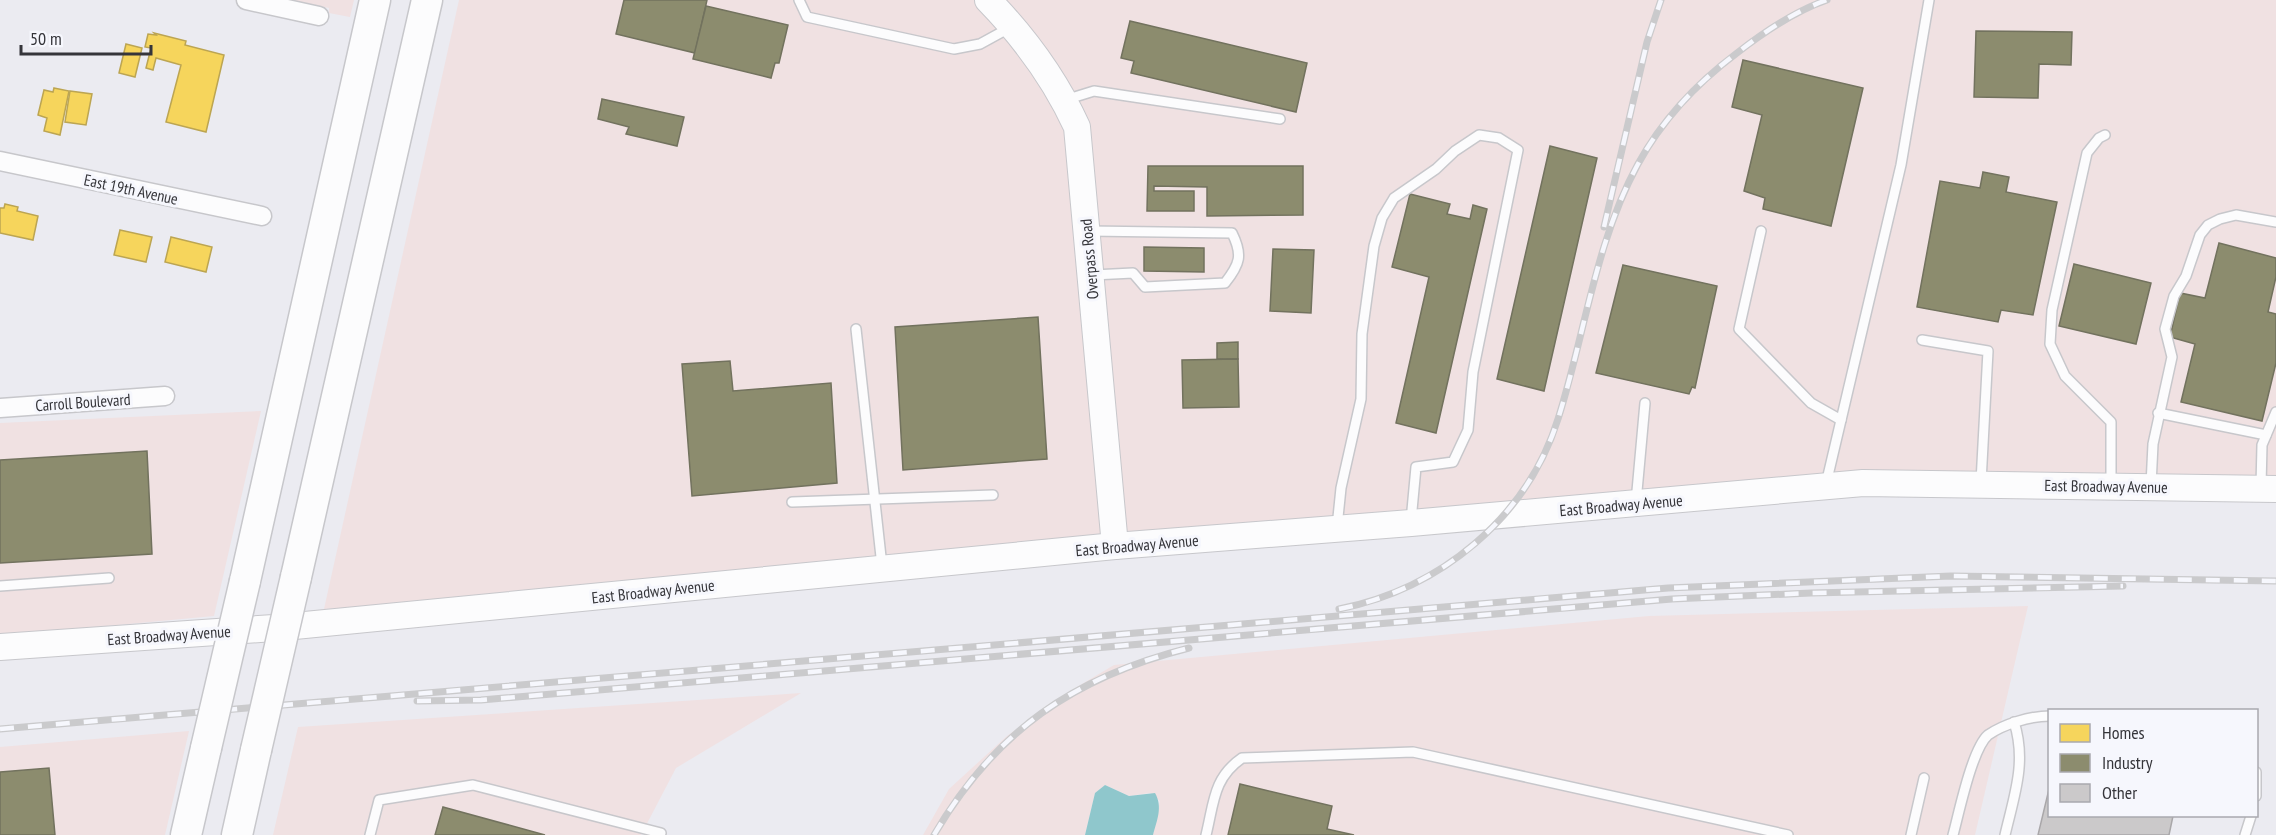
<svg xmlns="http://www.w3.org/2000/svg" width="2276" height="835" font-family="'PT Sans Narrow',sans-serif">
<style>
.industrial{fill:#f0e1e2}
.water{fill:#8fc7cc}
.homes{fill:#f6d55c;stroke:#bca552;stroke-width:1.5}
.industry{fill:#8c8c6e;stroke:#72725e;stroke-width:1.5}
.building{fill:#cbc9ca;stroke:#a9a7a9;stroke-width:1.5}
.lines{fill:none;stroke-linecap:round;stroke-linejoin:round}
.lane-casing{stroke:#c7c7cb;stroke-width:12}
.street-casing{stroke:#c7c7cb;stroke-width:21}
.secondary-casing{stroke:#c7c7cb;stroke-width:28}
.primary-casing{stroke:#c7c7cb;stroke-width:33}
.lane{stroke:#fcfcfd;stroke-width:9}
.street{stroke:#fcfcfd;stroke-width:18}
.secondary{stroke:#fcfcfd;stroke-width:26}
.primary{stroke:#fcfcfd;stroke-width:30}
.rail-casing{stroke:#cacacc;stroke-width:7}
.rail{stroke:#f6f7fd;stroke-width:4.5;stroke-dasharray:14;stroke-linecap:butt}
.primary-bridge-casing{stroke:#c7c7cb;stroke-width:33;stroke-linecap:butt}
.primary-bridge{stroke:#fcfcfd;stroke-width:30}
.labels{text-anchor:middle;dominant-baseline:central;stroke-width:6;stroke-linejoin:round;paint-order:stroke}
.street-label{font-size:16px;fill:#35353a;stroke:#f6f7fd}
</style>
<rect width="100%" height="100%" fill="#ebebf1"/>
<g class="industrial">
<polygon points="292,0 354,0 350,17 329,13 329,8"/>
<polygon points="459,0 974,0 1007,33 1030,65 1068,130 1105,537 392,606 324,609"/>
<polygon points="1001,0 2276,0 2276,479 1864,473 1124,535 1086,125"/>
<polygon points="261,411 214,616 0,636 0,423"/>
<polygon points="2028,606 1975,835 1153,835 1160,801 1150,793 1129,796 1105,785 1095,793 1085,835 923,835 949,789 1007,736 1077,687 1114,665 1649,616"/>
<polygon points="801,693 676,768 641,835 273,835 298,727"/>
<polygon points="189,731 165,835 0,835 0,747"/>
</g>
<path class="water" d="M1105 785 1129 796 1155 793C1163 807 1157 820 1153 835H1085L1095 793Z"/>
<g class="homes">
<polygon points="154,33 186,41 185,45 224,55 206,132 166,122 181,65 156,58 153,70 146,68 151,48 145,47 148,34 156,35"/>
<polygon points="126,44 142,48 135,77 119,73"/>
<polygon points="54,88 69,91 60,135 44,131 47,118 38,115 44,90 53,92"/>
<polygon points="70,91 92,94 86,125 65,122"/>
<polygon points="5,204 18,207 17,211 38,216 33,240 0,233 0,208 4,208"/>
<polygon points="120,230 152,237 146,262 114,255"/>
<polygon points="171,237 212,247 206,272 165,262"/>
</g>
<g class="industry">
<polygon points="624,0 707,0 695,53 616,34"/>
<polygon points="706,6 788,25 779,63 775,63 771,78 693,59"/>
<polygon points="1130,21 1307,63 1296,112 1131,73 1134,61 1121,58"/>
<polygon points="1976,31 2072,32 2071,65 2039,64 2038,98 1974,97"/>
<polygon points="1743,60 1863,88 1831,226 1763,209 1765,198 1744,191 1762,115 1732,107"/>
<polygon points="602,99 684,117 677,146 626,134 629,127 598,119"/>
<polygon points="1550,146 1597,158 1544,391 1497,379"/>
<polygon points="1148,166 1303,166 1303,215 1207,216 1207,187 1154,186 1154,191 1194,191 1194,211 1147,211"/>
<polygon points="1983,172 2009,177 2006,192 2057,202 2033,315 2001,310 1998,322 1917,307 1940,181 1980,188"/>
<polygon points="1410,194 1450,204 1447,214 1470,219 1473,205 1487,209 1436,433 1396,423 1429,277 1392,267"/>
<polygon points="2219,243 2276,258 2276,277 2268,312 2276,314 2276,363 2262,421 2181,402 2195,344 2170,337 2180,293 2205,298"/>
<polygon points="1144,247 1204,248 1204,272 1144,271"/>
<polygon points="1273,249 1314,250 1311,313 1270,311"/>
<polygon points="2074,264 2151,283 2136,344 2059,326"/>
<polygon points="1623,265 1717,286 1695,388 1692,387 1689,394 1596,373"/>
<polygon points="1038,317 1047,459 903,470 895,327"/>
<polygon points="1238,342 1238,359 1217,359 1217,343"/>
<polygon points="1238,359 1239,407 1183,408 1182,360"/>
<polygon points="730,361 733,391 831,383 837,483 692,496 682,364"/>
<polygon points="147,451 152,554 0,563 0,460"/>
<polygon points="49,768 55,835 0,835 0,772"/>
<polygon points="1240,784 1332,806 1327,829 1354,835 1228,835"/>
<polygon points="443,807 545,835 435,835"/>
</g>
<polygon class="building" points="2050,785 2050,816 2173,816 2169,835 2038,835"/>
<g class="lines">
<g class="lane-casing">
<g id="lane">
<polyline points="799,0 807,17 954,49 980,44 1011,27"/>
<polyline points="1065,100 1094,91 1280,119"/>
<polyline points="2105,135 2099,138 2087,153 2052,310 2050,344 2065,376 2111,422 2111,484"/>
<path d="M1089 231 1232 233C1243 255 1240 264 1225 283L1145 287 1133 273 1093 275"/>
<polyline points="1761,231 1739,329 1811,403 1841,420"/>
<polyline points="856,329 882,566"/>
<polyline points="1922,340 1988,351 1981,482"/>
<polyline points="2158,413 2266,435"/>
<polyline points="1826,484 1901,165 1929,0"/>
<polyline points="2151,485 2153,444 2172,357 2165,329 2174,296 2186,276 2200,235 2208,225 2220,219 2236,215 2276,222"/>
<polyline points="2261,486 2262,445 2276,412"/>
<polyline points="792,502 993,495"/>
<polyline points="1636,502 1645,403"/>
<polyline points="1337,527 1341,488 1361,399 1362,334 1374,246 1382,218 1394,198 1436,169 1455,151 1479,135 1499,138 1518,150 1473,372 1468,430 1453,462 1416,467 1411,521"/>
<polyline points="0,586 109,578"/>
<polyline points="2256,772 2256,796"/>
<polyline points="370,835 379,800 473,785 661,833"/>
<path d="M1206 835C1214 803 1213 778 1242 758L1413 752 1788 835"/>
<polyline points="1911,835 1924,778"/>
<path d="M1953 835C1959 813 1972 749 1988 735 2004 724 2030 716 2050 716"/>
<path d="M2005 835C2014 796 2027 762 2014 722"/>
<polyline points="2245,835 2251,816"/>
</g>
</g>
<g class="street-casing">
<g id="street">
<polyline points="246,0 319,16"/>
<polyline points="0,161 262,216"/>
<polyline points="0,408 165,396"/>
</g>
</g>
<g class="secondary-casing">
<g id="secondary">
<path d="M988 0C1024 37 1055 79 1077 127L1115 546"/>
<polyline points="0,647 274,628 1115,546 1411,523 1863,483 2276,489"/>
</g>
</g>
<g class="primary-casing">
<g id="primary">
<polyline points="296,577 427,0"/>
<polyline points="245,581 375,0"/>
<polyline points="186,835 206,748"/>
<polyline points="237,835 256,750"/>
</g>
</g>
<use href="#lane" class="lane"/>
<use href="#street" class="street"/>
<use href="#secondary" class="secondary"/>
<use href="#primary" class="primary"/>
<g class="rail-casing">
<g id="rail">
<polyline points="1604,227 1647,42 1661,0"/>
<path d="M1339 609C1440 589 1527 518 1558 419 1585 334 1595 243 1638 164 1662 120 1697 83 1737 53 1764 32 1795 11 1827 0"/>
<polyline points="417,701 481,700 1672,599 1811,593 2123,586"/>
<polyline points="0,729 1668,588 1951,576 2276,581"/>
<path d="M934 835C995 731 1074 677 1189 648"/>
</g>
</g>
<use href="#rail" class="rail"/>
<g class="primary-bridge-casing">
<g id="primary-bridge">
<polyline points="206,748 245,581"/>
<polyline points="256,750 296,577"/>
</g>
</g>
<use href="#primary-bridge" class="primary-bridge"/>
</g>
<g class="labels">
<g class="street-label">
<text transform="translate(131 189) rotate(12)">East 19th Avenue</text>
<text transform="translate(1089 259) rotate(-95)">Overpass Road</text>
<text transform="translate(83 402) rotate(-4)">Carroll Boulevard</text>
<text transform="translate(2106 486) rotate(1)">East Broadway Avenue</text>
<text transform="translate(1621 505) rotate(-5)">East Broadway Avenue</text>
<text transform="translate(1137 545) rotate(-5)">East Broadway Avenue</text>
<text transform="translate(653 591) rotate(-6)">East Broadway Avenue</text>
<text transform="translate(169 635) rotate(-4)">East Broadway Avenue</text>
</g>
</g>
<rect x="2048" y="709" width="210" height="108" fill="#f6f7fd" stroke="#a9a9af" stroke-width="1.5"/>
<rect x="2060" y="724" width="30" height="18" fill="#f6d55c" stroke="#a9a9af" stroke-width="1.5"/>
<text x="2102" y="739" font-size="18" fill="#35353a">Homes</text>
<rect x="2060" y="754" width="30" height="18" fill="#8c8c6e" stroke="#a9a9af" stroke-width="1.5"/>
<text x="2102" y="769" font-size="18" fill="#35353a">Industry</text>
<rect x="2060" y="784" width="30" height="18" fill="#cbc9ca" stroke="#a9a9af" stroke-width="1.5"/>
<text x="2102" y="799" font-size="18" fill="#35353a">Other</text>
<path d="M21 45v9h130v-9" fill="none" stroke="#35353a" stroke-width="3"/>
<text x="30" y="45" font-size="18" fill="#35353a" stroke="#f6f7fd" stroke-width="4.5" paint-order="stroke">50 m</text>
</svg>
